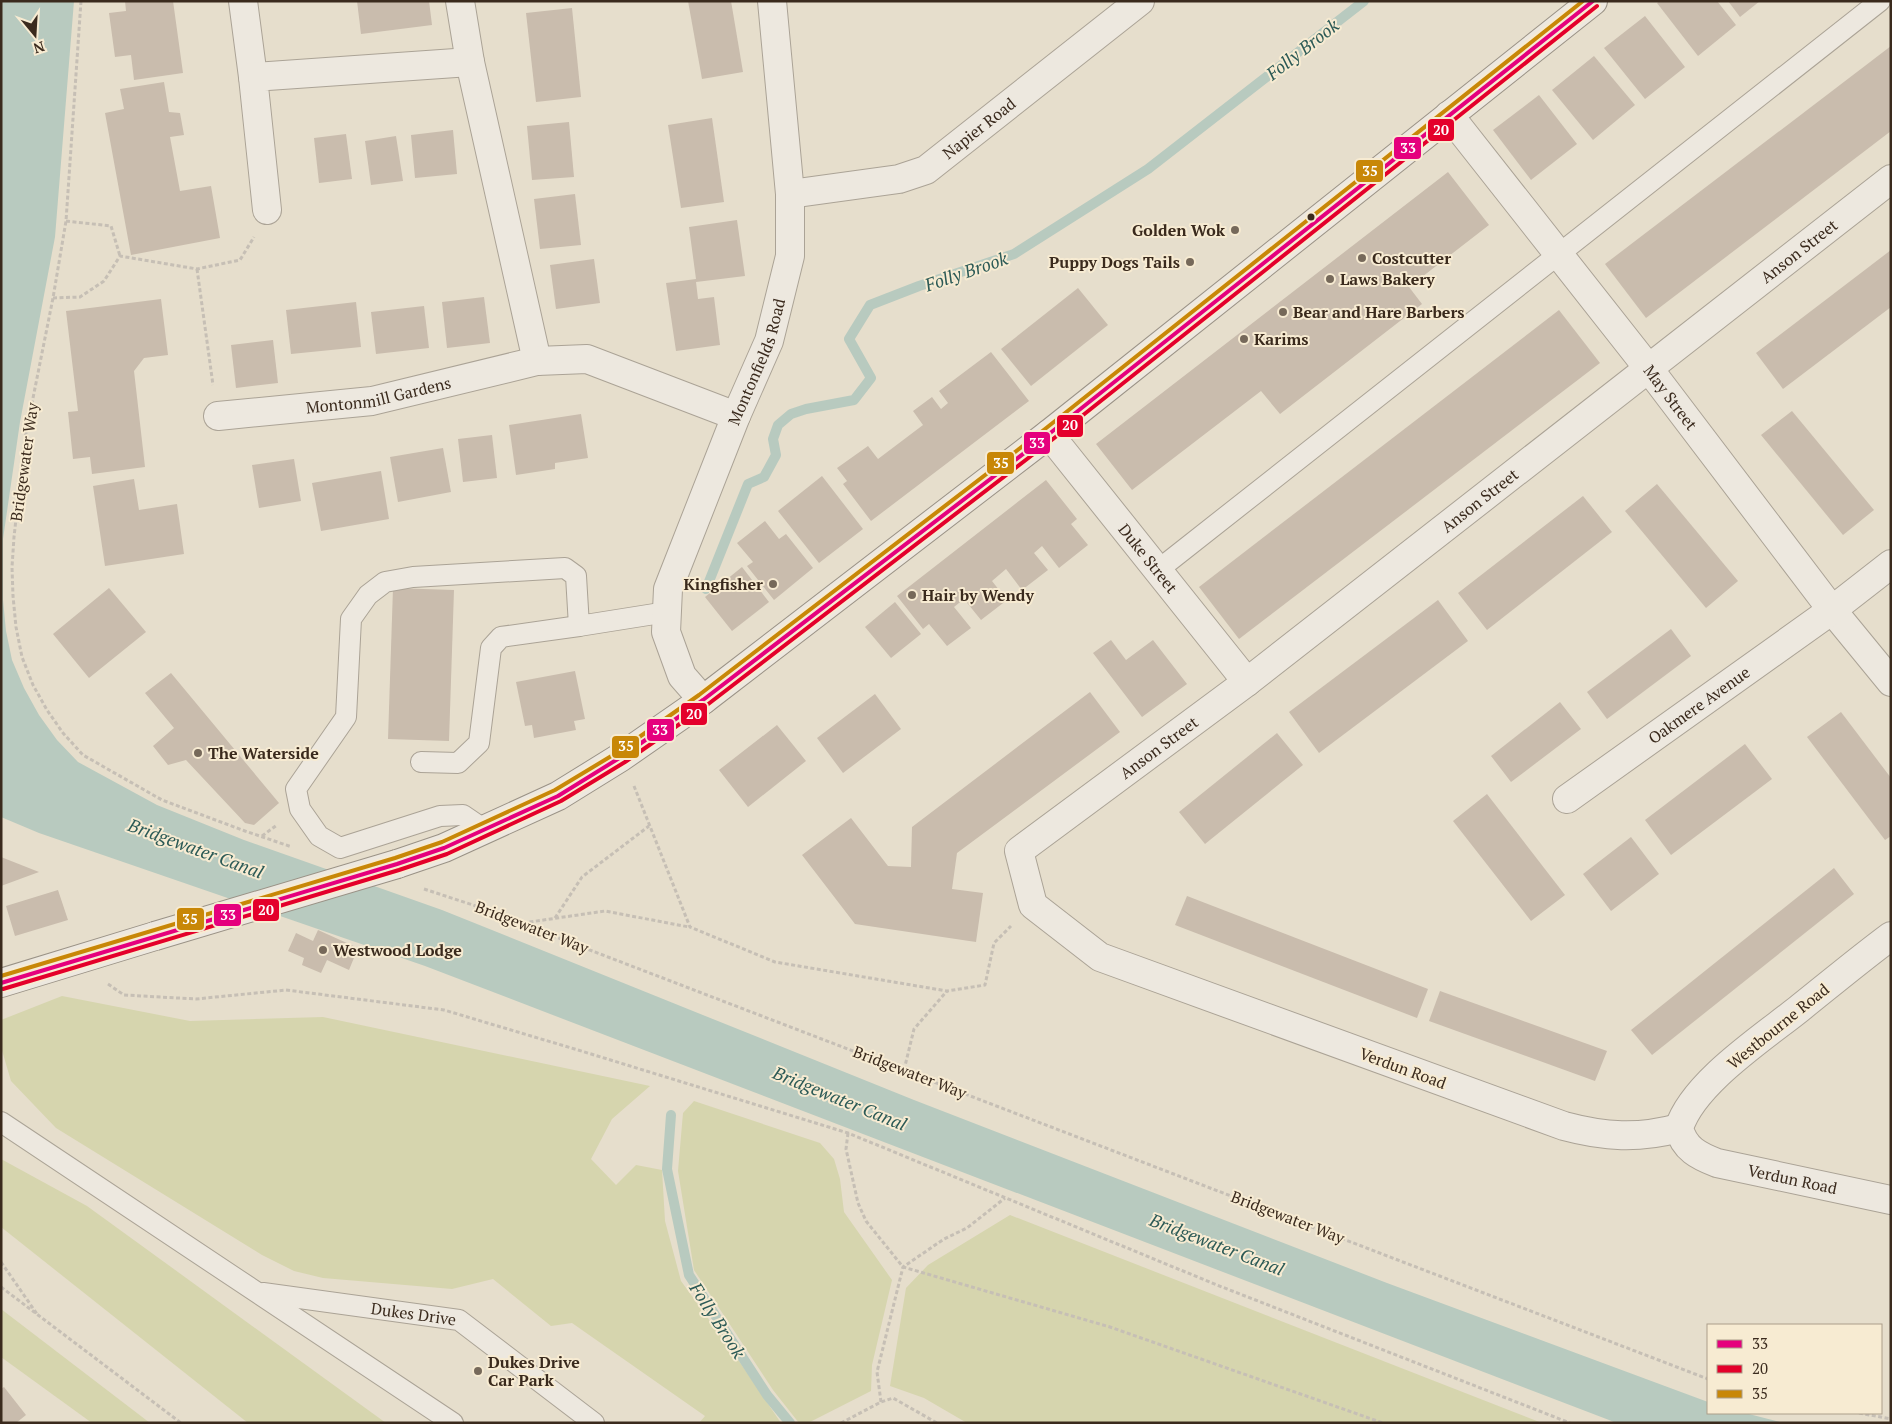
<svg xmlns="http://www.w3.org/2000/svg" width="1892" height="1424" font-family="'PT Serif',serif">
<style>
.green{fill:#d6d5ae}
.water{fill:#b8cabf}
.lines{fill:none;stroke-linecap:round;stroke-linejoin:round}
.stream{stroke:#b8cabf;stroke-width:10}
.building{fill:#c9bcad}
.service-casing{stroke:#aba396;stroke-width:22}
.minor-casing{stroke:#aba396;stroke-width:30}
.secondary-casing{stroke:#9a9286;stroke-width:30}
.path{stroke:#c6bfb5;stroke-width:3;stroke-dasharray:4 2.5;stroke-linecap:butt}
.service{stroke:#ede8df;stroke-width:20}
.minor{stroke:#ede8df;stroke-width:28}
.secondary{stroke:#ede8df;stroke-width:28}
.secondary-bridge-casing{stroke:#9a9286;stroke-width:30;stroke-linecap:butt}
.secondary-bridge{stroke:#ede8df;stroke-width:28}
.bus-1-casing{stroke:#f7ebd2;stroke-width:8}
.bus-2-casing{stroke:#f7ebd2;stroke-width:8}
.bus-3-casing{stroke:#f7ebd2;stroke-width:8}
.bus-1{stroke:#e5007d;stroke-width:4}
.bus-2{stroke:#e4002b;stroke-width:4}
.bus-3{stroke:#c88707;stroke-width:4}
.bus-dot{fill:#3a2a1d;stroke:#f7ebd2;stroke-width:2}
.poi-dot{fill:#76695a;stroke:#f7ebd2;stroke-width:2}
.labels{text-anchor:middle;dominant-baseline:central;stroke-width:4;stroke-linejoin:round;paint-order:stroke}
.street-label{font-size:16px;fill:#3a2a1d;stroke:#f7ebd2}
.poi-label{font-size:16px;font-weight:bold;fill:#3a2a1d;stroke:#f7ebd2;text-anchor:start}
.water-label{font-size:18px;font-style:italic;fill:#2c5a56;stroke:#f7ebd2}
.line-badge{stroke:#f7ebd2;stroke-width:2}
.badge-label{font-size:14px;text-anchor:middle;font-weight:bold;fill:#fff}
</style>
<rect width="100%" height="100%" fill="#e6decc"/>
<g class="green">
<polygon points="62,996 190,1021 323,1017 650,1086 612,1119 591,1159 616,1185 636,1165 662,1170 665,1221 681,1281 739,1361 781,1423 699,1423 705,1416 572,1323 551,1326 493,1279 452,1289 323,1278 294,1271 262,1255 56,1128 11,1081 1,1047 1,1020"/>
<polygon points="694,1101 820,1143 834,1159 840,1179 844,1212 892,1280 872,1365 871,1391 808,1423 799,1423 773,1390 694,1270 678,1171 683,1113"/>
<polygon points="1,1159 87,1206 386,1423 248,1423 1,1227"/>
<polygon points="1010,1215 1542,1423 967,1423 924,1398 890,1386 906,1288 928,1265"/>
<polygon points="1,1309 150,1423 92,1423 1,1357"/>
</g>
<polygon class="water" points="1,1 74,1 55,237 20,422 3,539 3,600 6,631 12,660 24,688 39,715 57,740 78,762 157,805 244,840 442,910 914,1100 1387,1283 1708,1402 1708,1413 1745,1413 1784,1423 1616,1423 1609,1420 425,966 39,833 1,817"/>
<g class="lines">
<g class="stream">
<polyline points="706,589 748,484 764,477 776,455 773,439 778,425 791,414 806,409 854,400 871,378 849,339 870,305 919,286 1014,254 1148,169 1364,1"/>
<polyline points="671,1115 667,1169 689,1275 767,1395 790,1423"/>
</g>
</g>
<g class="building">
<polygon points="125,1 173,1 183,73 134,80 131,55 115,57 109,13 126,11"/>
<polygon points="357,1 429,1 432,25 361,34"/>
<polygon points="688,1 731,1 743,72 702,79"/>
<polygon points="1660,1 1717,1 1736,25 1698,56 1657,3"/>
<polygon points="1728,1 1760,1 1740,17"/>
<polygon points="572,8 581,97 536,102 526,13"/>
<polygon points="1645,16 1685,67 1645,99 1604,48"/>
<polygon points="1891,46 1891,131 1646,318 1605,264"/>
<polygon points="1594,56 1635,105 1593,140 1552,90"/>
<polygon points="164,82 169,112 180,113 184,135 170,137 180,191 211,186 220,238 131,255 105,113 124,109 120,89"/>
<polygon points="1539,95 1577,144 1531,180 1493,130"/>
<polygon points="712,118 724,202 681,208 668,125"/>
<polygon points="569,122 574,177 532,180 527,126"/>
<polygon points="453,130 457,174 415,178 411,135"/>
<polygon points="346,134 352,179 319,183 314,138"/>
<polygon points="396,136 403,181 371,185 365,141"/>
<polygon points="1448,172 1489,225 1409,287 1422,304 1280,414 1261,391 1132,490 1096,444"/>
<polygon points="575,194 581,245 540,249 534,199"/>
<polygon points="737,220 745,276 696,282 698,299 714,297 720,345 676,351 666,283 696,279 689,227"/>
<polygon points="1891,250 1891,307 1783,389 1756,353"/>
<polygon points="594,259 600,303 556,309 550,265"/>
<polygon points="1078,288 1108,325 1031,386 1001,349"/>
<polygon points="484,297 490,343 447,348 442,302"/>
<polygon points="161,299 168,355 144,358 134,371 145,467 92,474 90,457 73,459 68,412 78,411 66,311"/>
<polygon points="356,302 361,347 291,354 286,310"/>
<polygon points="424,306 429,348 376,354 371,312"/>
<polygon points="1559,310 1600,363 1239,639 1199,587"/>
<polygon points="273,340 278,383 236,388 231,345"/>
<polygon points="991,352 1029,401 871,521 843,484 847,481 837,468 868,446 878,459 923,425 913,411 932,397 941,409 948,403 939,391"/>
<polygon points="1792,411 1874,510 1843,535 1761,435"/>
<polygon points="581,414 588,458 555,463 555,469 516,475 509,425"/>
<polygon points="492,435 497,478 463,482 458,439"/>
<polygon points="443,448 451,492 398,502 390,457"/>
<polygon points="294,459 301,501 259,508 252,465"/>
<polygon points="381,471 389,519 321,531 312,483"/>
<polygon points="822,476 863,529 819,563 778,511"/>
<polygon points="134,479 139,510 177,504 184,554 105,566 93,486"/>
<polygon points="1046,480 1077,519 1071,524 1088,545 1059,568 1042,546 1034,553 1048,570 1022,590 1006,569 992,581 1007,600 981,620 964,599 954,607 971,628 947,646 929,624 923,629 897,596"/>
<polygon points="1657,484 1738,581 1706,608 1625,511"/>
<polygon points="1583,496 1612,532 1487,630 1458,593"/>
<polygon points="765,521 779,539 786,534 813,568 774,600 747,566 753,562 737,543"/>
<polygon points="742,567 769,602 732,631 705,597"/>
<polygon points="109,588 146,632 89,678 53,634"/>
<polygon points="393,588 454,590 449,741 388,739"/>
<polygon points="1438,600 1468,641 1319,753 1289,712"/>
<polygon points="895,602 921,634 891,658 865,627"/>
<polygon points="1671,629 1691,656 1607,719 1587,692"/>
<polygon points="1111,640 1126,660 1153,640 1187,684 1142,717 1093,653"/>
<polygon points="575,671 585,719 574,721 576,730 534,738 532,725 525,726 516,682"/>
<polygon points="171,673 279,803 254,825 245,823 186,760 168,765 153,746 174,728 145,693"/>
<polygon points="1090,692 1120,732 957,853 952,889 983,893 976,942 855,924 802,855 851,818 888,866 911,867 912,827"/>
<polygon points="875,694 901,729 843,773 817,738"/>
<polygon points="1560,702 1581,729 1511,782 1491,756"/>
<polygon points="1841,712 1891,778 1891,836 1885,840 1807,737"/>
<polygon points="777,725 806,761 748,807 719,770"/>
<polygon points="1277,733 1303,765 1205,844 1179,812"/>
<polygon points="1745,744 1772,779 1671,855 1645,820"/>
<polygon points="1487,794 1565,895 1531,921 1453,821"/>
<polygon points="1631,837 1659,874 1611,911 1583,874"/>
<polygon points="1,857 39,872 1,886"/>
<polygon points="1834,868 1854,894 1652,1055 1631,1030"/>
<polygon points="58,890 68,920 15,936 6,906"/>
<polygon points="1187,896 1428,989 1417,1018 1175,925"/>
<polygon points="318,930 358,948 349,970 327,960 321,973 302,965 304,958 288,951 296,933 313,941"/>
<polygon points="1440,991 1607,1051 1595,1081 1429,1021"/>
<polygon points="4,1387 26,1415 16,1423 1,1423 1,1389"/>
</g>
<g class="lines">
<g class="service-casing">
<g id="service">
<polyline points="1158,570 1880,1"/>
<polyline points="421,762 458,763 479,743 491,648 501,637 579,626"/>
<polyline points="485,830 463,815 440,816 340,848 319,836 300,809 296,789 346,717 351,619 368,595 385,582 413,577 565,568 576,576 579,626 667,612"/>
<polyline points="1,1122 453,1423"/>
<path id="s1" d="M263 1293 459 1320 594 1423"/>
</g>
</g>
<g class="minor-casing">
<g id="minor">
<polyline points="243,1 253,77"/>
<polyline points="460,1 470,62 537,361"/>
<path id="s2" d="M1449 115 1649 369 1832 610 1891 682"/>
<path id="s3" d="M790 194 899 179 926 170 1140 1"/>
<polyline points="267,210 253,77 470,62"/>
<path id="s4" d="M218 416 372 401 537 361 587 359 736 416"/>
<path id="s5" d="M1049 434 1247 682"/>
<path id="s6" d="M703 700 682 676 666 632 668 589 736 416 769 341 790 256V194L772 1"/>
<path id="s7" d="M1567 799 1832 610 1891 564"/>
<path id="s8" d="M1891 936C1860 959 1830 984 1800 1008 1764 1037 1693 1083 1679 1128 1684 1149 1699 1156 1717 1163L1891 1200"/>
<path id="s9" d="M1679 1128C1638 1139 1605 1137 1564 1126L1100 957 1033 905 1019 851 1247 682 1891 179"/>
</g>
</g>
<g class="secondary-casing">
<g id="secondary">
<polyline points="397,864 444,848 558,796 621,757 703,700 1049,434 1593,1"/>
<polyline points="1,983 155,936"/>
</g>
</g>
<g class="path">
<polyline points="81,1 66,221 53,298 25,438 14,537 12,567 13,596 16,627 22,657 33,685 47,710 63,733 83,755 162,800 245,831 292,847"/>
<polyline points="66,221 111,226 120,256"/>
<polyline points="197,269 213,385"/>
<polyline points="53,298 80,297 104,281 120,256 197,269 240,260 254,237"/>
<polyline points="634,786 690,927 775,962 947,991 985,985 994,943 1011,926"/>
<polyline points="262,836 277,825"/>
<polyline points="424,889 473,905 522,924 1708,1379"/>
<polyline points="555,918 582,877 649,826"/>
<polyline points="523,923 605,911 689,927"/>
<polyline points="108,984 124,995 196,999 286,990 444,1010 578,1050 848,1133 1217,1285 1570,1423"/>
<polyline points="904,1070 914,1029 947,991"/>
<polyline points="848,1133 846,1149 858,1203 866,1221 903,1267 1110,1327 1383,1423"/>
<polyline points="1,1262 37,1314"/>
<polyline points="1,1287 181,1423"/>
<polyline points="881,1402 877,1372 903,1267 944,1239 967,1228 1005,1198"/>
<polyline points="1859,1413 1891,1419"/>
<polyline points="841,1423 881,1402 893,1398 937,1423"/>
</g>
<use href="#service" class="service"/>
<use href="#minor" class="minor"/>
<use href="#secondary" class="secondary"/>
<g class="secondary-bridge-casing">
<polyline id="secondary-bridge" points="155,936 397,864"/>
</g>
<use href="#secondary-bridge" class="secondary-bridge"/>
<g class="bus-1-casing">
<polyline id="bus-1" points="1,983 397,864 444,848 558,796 621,757 703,700 1049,434 1593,1"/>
</g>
<g class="bus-2-casing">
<polyline id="bus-2" points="3,989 399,870 447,854 561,801 625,762 707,705 1053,439 1597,6"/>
</g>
<g class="bus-3-casing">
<polyline id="bus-3" points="1,976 395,858 442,842 555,790 618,752 699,695 1045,429 1583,1"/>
</g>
<use href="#bus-1" class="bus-1"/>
<use href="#bus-2" class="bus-2"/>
<use href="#bus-3" class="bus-3"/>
</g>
<circle class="bus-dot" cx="1311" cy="217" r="4.5"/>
<g class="poi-dot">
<circle cx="1235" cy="230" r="5"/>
<circle cx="1362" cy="258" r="5"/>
<circle cx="1190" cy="262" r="5"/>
<circle cx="1330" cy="279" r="5"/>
<circle cx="1283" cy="312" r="5"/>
<circle cx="1244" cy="339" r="5"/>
<circle cx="773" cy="584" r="5"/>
<circle cx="912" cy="595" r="5"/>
<circle cx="198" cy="753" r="5"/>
<circle cx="323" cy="950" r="5"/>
<circle cx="478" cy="1371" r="5"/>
</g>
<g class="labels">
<g class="street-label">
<text stroke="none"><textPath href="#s3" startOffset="206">Napier Road</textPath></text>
<text stroke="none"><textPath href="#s9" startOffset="1735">Anson Street</textPath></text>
<text stroke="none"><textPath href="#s6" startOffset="366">Montonfields Road</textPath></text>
<text stroke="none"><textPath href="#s4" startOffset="162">Montonmill Gardens</textPath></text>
<text stroke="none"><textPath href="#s2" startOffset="359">May Street</textPath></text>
<text transform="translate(24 462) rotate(-82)">Bridgewater Way</text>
<text stroke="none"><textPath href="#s9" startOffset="1330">Anson Street</textPath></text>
<text stroke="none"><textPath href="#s5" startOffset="159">Duke Street</textPath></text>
<text stroke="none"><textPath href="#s7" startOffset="162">Oakmere Avenue</textPath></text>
<text stroke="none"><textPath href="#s9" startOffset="925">Anson Street</textPath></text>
<text transform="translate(532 927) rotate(21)">Bridgewater Way</text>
<text transform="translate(1778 1026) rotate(-39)">Westbourne Road</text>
<text transform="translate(1403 1068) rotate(20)">Verdun Road</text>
<text transform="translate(910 1072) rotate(21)">Bridgewater Way</text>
<text stroke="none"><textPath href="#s8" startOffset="420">Verdun Road</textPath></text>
<text transform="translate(1288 1217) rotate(21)">Bridgewater Way</text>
<text stroke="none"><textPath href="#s1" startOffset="152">Dukes Drive</textPath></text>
</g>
<g class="poi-label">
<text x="1225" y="230" text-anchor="end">Golden Wok</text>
<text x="1372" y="258">Costcutter</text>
<text x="1180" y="262" text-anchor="end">Puppy Dogs Tails</text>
<text x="1340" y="279">Laws Bakery</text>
<text x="1293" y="312">Bear and Hare Barbers</text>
<text x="1254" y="339">Karims</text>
<text x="763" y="584" text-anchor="end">Kingfisher</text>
<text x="922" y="595">Hair by Wendy</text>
<text x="208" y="753">The Waterside</text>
<text x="333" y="950">Westwood Lodge</text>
<text x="488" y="1362">Dukes Drive<tspan x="488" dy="18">Car Park</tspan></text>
</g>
<g class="water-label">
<text transform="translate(1302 49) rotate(-38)">Folly Brook</text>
<text transform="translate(966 271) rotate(-19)">Folly Brook</text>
<text transform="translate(196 848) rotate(20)">Bridgewater Canal</text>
<text transform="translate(840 1098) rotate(22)">Bridgewater Canal</text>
<text transform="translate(1217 1244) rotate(21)">Bridgewater Canal</text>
<text transform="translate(718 1320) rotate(57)">Folly Brook</text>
</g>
</g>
<g class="line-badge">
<rect x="1427" y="118" width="28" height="24" rx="5" fill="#e4002b"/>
<rect x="1393" y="136" width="29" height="24" rx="5" fill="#e5007d"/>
<rect x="1355" y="159" width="29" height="24" rx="5" fill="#c88707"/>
<rect x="1056" y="414" width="28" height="24" rx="5" fill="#e4002b"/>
<rect x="1023" y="431" width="28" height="24" rx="5" fill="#e5007d"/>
<rect x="986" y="451" width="29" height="24" rx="5" fill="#c88707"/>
<rect x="680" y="702" width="28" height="24" rx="5" fill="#e4002b"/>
<rect x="646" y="718" width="29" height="24" rx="5" fill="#e5007d"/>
<rect x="611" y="735" width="29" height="24" rx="5" fill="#c88707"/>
<rect x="252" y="898" width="28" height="24" rx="5" fill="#e4002b"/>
<rect x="213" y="903" width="29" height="24" rx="5" fill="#e5007d"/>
<rect x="176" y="907" width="29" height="24" rx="5" fill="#c88707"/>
</g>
<g class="badge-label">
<text x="1441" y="135">20</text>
<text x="1408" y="153">33</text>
<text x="1370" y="176">35</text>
<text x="1070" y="430">20</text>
<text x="1037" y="448">33</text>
<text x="1001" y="468">35</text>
<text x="694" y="719">20</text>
<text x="660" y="735">33</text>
<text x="626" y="751">35</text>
<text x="266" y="915">20</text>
<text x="228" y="920">33</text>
<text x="190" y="924">35</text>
</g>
<rect width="1892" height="1424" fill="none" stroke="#3a2a1d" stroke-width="5"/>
<rect x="1707" y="1324" width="175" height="90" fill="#f7ebd2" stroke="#ab9e8a"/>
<rect x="1717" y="1340" width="25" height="8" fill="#e5007d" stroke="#ab9e8a"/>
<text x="1752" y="1349" font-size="15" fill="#3a2a1d">33</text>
<rect x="1717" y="1365" width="25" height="8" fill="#e4002b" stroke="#ab9e8a"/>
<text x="1752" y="1374" font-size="15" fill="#3a2a1d">20</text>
<rect x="1717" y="1390" width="25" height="8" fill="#c88707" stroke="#ab9e8a"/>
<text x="1752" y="1399" font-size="15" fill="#3a2a1d">35</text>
<g transform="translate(35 35) rotate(162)" stroke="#f7ebd2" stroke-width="4" paint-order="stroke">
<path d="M0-4L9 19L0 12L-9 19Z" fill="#3a2a1d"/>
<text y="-8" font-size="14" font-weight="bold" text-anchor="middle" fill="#3a2a1d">N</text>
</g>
</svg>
